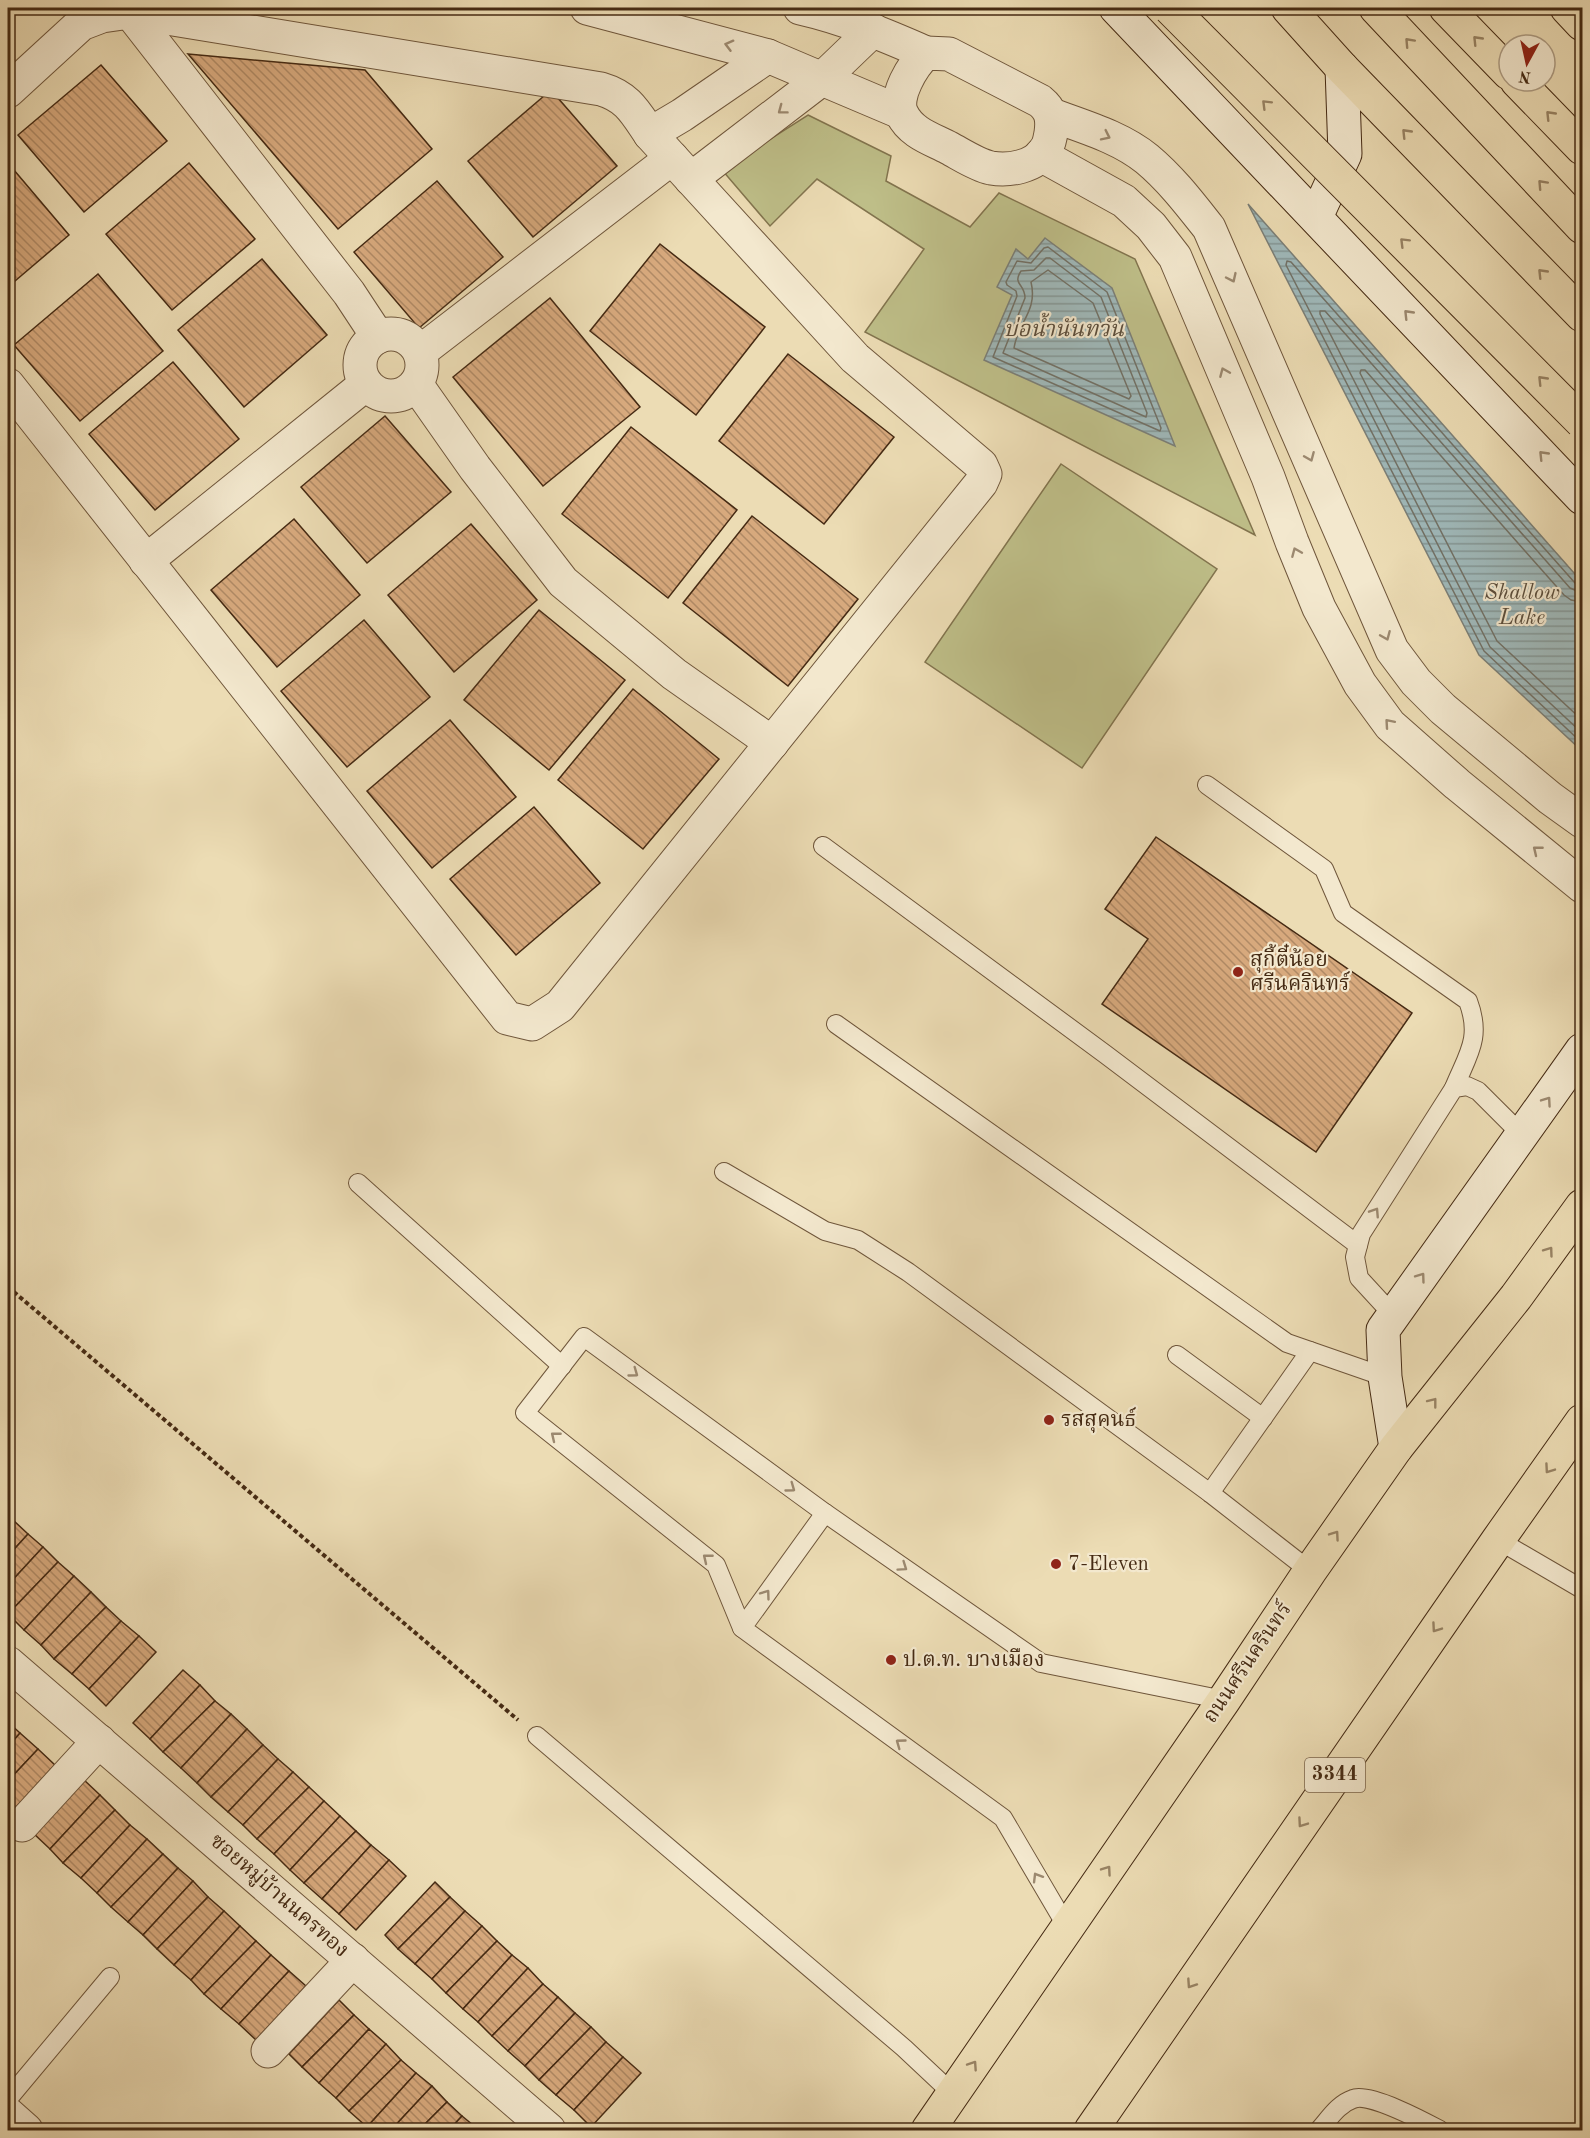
<svg xmlns="http://www.w3.org/2000/svg" width="1590" height="2138" font-family="'Old Standard TT','Noto Serif Thai',serif">
<style>
.garden{fill:#bebe88;stroke:#82744e;stroke-width:1.5}
.water{fill:url(#water-rules);stroke:#7b7f77;stroke-width:1.5}
.lines{fill:none;stroke-linecap:round;stroke-linejoin:round}
.shore{stroke:#727166;stroke-width:1.5}
.building{fill:url(#building-back-hatch);stroke:#452a13;stroke-width:1.5}
.lane-casing{stroke:#6f563b;stroke-width:20}
.street-casing{stroke:#6f563b;stroke-width:35}
.secondary-casing{stroke:#452a13;stroke-width:35}
.primary-casing{stroke:#452a13;stroke-width:35}
.highway-casing{stroke:#452a13;stroke-width:35}
.path{stroke:#452a13;stroke-width:4;stroke-dasharray:4.5 3;stroke-linecap:butt}
.lane{stroke:#f3e8ce;stroke-width:18}
.street{stroke:#f3e8ce;stroke-width:33}
.secondary{stroke:#f3e8ce;stroke-width:33}
.primary{stroke:#ecdcb4;stroke-width:33}
.highway{stroke:#ecdcb4;stroke-width:33}
.highway-bridge-casing{stroke:#452a13;stroke-width:35;stroke-linecap:butt}
.highway-bridge{stroke:#ecdcb4;stroke-width:33}
.oneway{stroke:#988364}
.oneway2{stroke:#9c8970}
.poi-dot{fill:#8f2418;stroke:#f3e8ce;stroke-width:2}
.labels{text-anchor:middle;dominant-baseline:central;stroke-width:4.5;stroke-linejoin:round;paint-order:stroke}
.shield{fill:#f3e8ce;stroke:#79634b;stroke-width:1.5}
.shield-label{font-size:20px;font-weight:bold;fill:#452a13}
.poi-label{font-size:21px;fill:#452a13;stroke:#f3e8ce;text-anchor:start}
.street-label{font-size:21px;fill:#452a13;stroke:#f3e8ce}
.water-label{font-size:22px;font-style:italic;fill:#5c4e3c;stroke:#f3e8ce}
</style>
<defs>
<pattern id="water-rules" width="6" height="5" patternUnits="userSpaceOnUse" patternTransform="scale(1.5)"><rect width="6" height="5" fill="#9fb8b9"/><path d="M0 2.5h6" fill="none" stroke="#839695"/></pattern>
<pattern id="building-back-hatch" width="6" height="6" patternUnits="userSpaceOnUse" patternTransform="scale(1.5)"><rect width="6" height="6" fill="#d7a97d"/><path d="M-1 5l2 2M0 0l6 6M5-1l2 2" fill="none" stroke="#b08a65"/></pattern>
</defs>
<rect width="100%" height="100%" fill="#ecdcb4"/>
<filter id="stains"><feTurbulence type="fractalNoise" baseFrequency=".00333" numOctaves="4"/><feColorMatrix values="0 0 0 0 .2 0 0 0 0 .09 0 0 0 0 .02 0 0 0 .5 -.17"/></filter>
<radialGradient id="worn" r=".72"><stop offset=".6" stop-color="#630" stop-opacity="0"/><stop offset="1" stop-color="#630" stop-opacity=".3"/></radialGradient>
<g class="garden">
<polygon points="808,115 891,156 886,181 970,227 999,193 1135,259 1255,535 865,332 924,249 817,179 770,226 722,170"/>
<polygon points="1061,464 1217,569 1082,768 925,662"/>
</g>
<g class="water">
<polygon points="1248,204 1582,582 1582,751 1479,655"/>
<polygon points="1045,238 1112,288 1175,446 984,360 1012,295 997,287 1016,249 1028,259"/>
</g>
<g class="lines">
<g class="shore">
<polygon points="1048,247 1107,292 1161,428 1160,431 993,357 1017,296 1016,291 1007,285 1006,282 1017,261 1031,263 1044,248"/>
<path d="M1046 258H1050L1101 297 1147 413 1146 417 1003 353 1025 298C1025 283 1012 285 1021 271L1034 270Z"/>
<path d="M1048 270 1093 303 1131 396 1129 399 1014 348C1018 322 1038 311 1031 282Z"/>
<polyline points="1582,585 1575,583 1291,262 1287,261 1286,265 1484,651 1582,743"/>
<polyline points="1582,593 1570,588 1325,311 1320,311 1320,314 1490,647 1582,733"/>
<polyline points="1582,602 1571,600 1564,595 1365,370 1361,370 1360,373 1497,641 1582,720"/>
</g>
</g>
<g class="building">
<polygon points="188,54 365,70 432,149 338,229"/>
<polygon points="101,65 167,141 84,212 18,135"/>
<polygon points="551,90 617,166 533,237 468,161"/>
<polygon points="8,163 69,235 8,287"/>
<polygon points="189,163 255,239 172,310 106,234"/>
<polygon points="437,181 503,257 419,328 354,252"/>
<polygon points="660,244 765,327 696,415 590,331"/>
<polygon points="262,259 327,335 244,407 178,330"/>
<polygon points="98,274 163,351 80,421 14,345"/>
<polygon points="550,298 640,407 543,486 453,377"/>
<polygon points="788,354 894,437 824,524 719,441"/>
<polygon points="173,362 239,439 155,510 89,434"/>
<polygon points="385,416 451,492 367,563 301,487"/>
<polygon points="631,427 737,510 668,598 562,514"/>
<polygon points="752,516 858,599 788,686 683,603"/>
<polygon points="294,519 360,595 277,667 211,590"/>
<polygon points="471,524 537,600 454,672 388,595"/>
<polygon points="539,610 625,680 549,770 464,700"/>
<polygon points="364,620 430,697 347,767 281,691"/>
<polygon points="633,689 719,759 643,849 558,780"/>
<polygon points="450,720 516,797 432,868 367,791"/>
<polygon points="534,807 600,883 516,955 450,879"/>
<polygon points="1156,837 1412,1013 1316,1152 1102,1004 1148,939 1105,909"/>
<polygon points="13,1520 28,1534 8,1556 8,1525"/>
<polygon points="28,1534 43,1547 8,1585 8,1556"/>
<polygon points="43,1547 58,1562 8,1614 8,1585"/>
<polygon points="58,1562 74,1576 24,1630 8,1614"/>
<polygon points="74,1576 91,1592 41,1645 24,1630"/>
<polygon points="91,1592 106,1607 54,1659 41,1645"/>
<polygon points="106,1607 121,1621 72,1674 54,1659"/>
<polygon points="121,1621 139,1636 89,1689 72,1674"/>
<polygon points="139,1636 156,1652 106,1706 89,1689"/>
<polygon points="183,1670 200,1685 150,1739 133,1723"/>
<polygon points="200,1685 215,1701 163,1752 150,1739"/>
<polygon points="215,1701 231,1714 181,1768 163,1752"/>
<polygon points="231,1714 247,1729 197,1783 181,1768"/>
<polygon points="8,1722 20,1733 8,1747"/>
<polygon points="247,1729 263,1745 211,1797 197,1783"/>
<polygon points="20,1733 38,1749 8,1781 8,1747"/>
<polygon points="263,1745 278,1759 228,1812 211,1797"/>
<polygon points="38,1749 55,1765 8,1816 8,1781"/>
<polygon points="278,1759 293,1772 243,1825 228,1812"/>
<polygon points="293,1772 309,1787 257,1839 243,1825"/>
<polygon points="83,1779 100,1795 50,1849 33,1833"/>
<polygon points="309,1787 324,1801 274,1854 257,1839"/>
<polygon points="100,1795 115,1810 63,1863 50,1849"/>
<polygon points="324,1801 340,1816 290,1870 274,1854"/>
<polygon points="115,1810 130,1825 81,1878 63,1863"/>
<polygon points="340,1816 356,1831 304,1883 290,1870"/>
<polygon points="130,1825 147,1839 97,1893 81,1878"/>
<polygon points="356,1831 371,1845 322,1899 304,1883"/>
<polygon points="147,1839 163,1854 111,1907 97,1893"/>
<polygon points="371,1845 389,1860 339,1914 322,1899"/>
<polygon points="163,1854 178,1868 128,1922 111,1907"/>
<polygon points="389,1860 406,1876 356,1930 339,1914"/>
<polygon points="178,1868 193,1881 143,1935 128,1922"/>
<polygon points="193,1881 208,1897 157,1949 143,1935"/>
<polygon points="435,1882 450,1897 398,1949 385,1935"/>
<polygon points="208,1897 224,1911 174,1965 157,1949"/>
<polygon points="450,1897 465,1911 415,1964 398,1949"/>
<polygon points="224,1911 240,1926 191,1980 174,1965"/>
<polygon points="465,1911 482,1926 432,1979 415,1964"/>
<polygon points="240,1926 256,1941 204,1994 191,1980"/>
<polygon points="482,1926 497,1941 446,1993 432,1979"/>
<polygon points="256,1941 271,1955 221,2009 204,1994"/>
<polygon points="497,1941 512,1955 463,2009 446,1993"/>
<polygon points="271,1955 289,1971 239,2024 221,2009"/>
<polygon points="512,1955 528,1968 478,2022 463,2009"/>
<polygon points="528,1968 543,1984 492,2036 478,2022"/>
<polygon points="289,1971 306,1986 256,2040 239,2024"/>
<polygon points="543,1984 558,1997 508,2051 492,2036"/>
<polygon points="558,1997 575,2013 525,2066 508,2051"/>
<polygon points="339,2000 354,2015 302,2067 289,2054"/>
<polygon points="575,2013 591,2027 539,2080 525,2066"/>
<polygon points="354,2015 369,2029 319,2083 302,2067"/>
<polygon points="591,2027 606,2042 556,2095 539,2080"/>
<polygon points="369,2029 386,2044 336,2098 319,2083"/>
<polygon points="606,2042 623,2057 574,2110 556,2095"/>
<polygon points="386,2044 401,2060 349,2111 336,2098"/>
<polygon points="623,2057 641,2073 591,2127 574,2110"/>
<polygon points="401,2060 416,2073 367,2127 349,2111"/>
<polygon points="416,2073 432,2086 391,2130 371,2130 367,2127"/>
<polygon points="432,2086 447,2102 419,2130 391,2130"/>
<polygon points="447,2102 462,2116 449,2130 419,2130"/>
<polygon points="462,2116 479,2130 449,2130"/>
</g>
<g class="lines">
<g class="lane-casing">
<g id="lane">
<path d="M1207 785 1324 869 1343 913 1468 1001C1482 1038 1468 1054 1454 1088"/>
<polyline points="823,846 1105,1054 1358,1245"/>
<polyline points="836,1024 1287,1343 1385,1377"/>
<polyline points="724,1172 825,1231 858,1240 908,1272 1210,1493 1310,1571"/>
<polyline points="358,1183 562,1366"/>
<polyline points="1393,1315 1359,1278 1355,1257 1361,1234 1454,1088 1467,1086 1478,1091 1523,1136"/>
<polyline points="1177,1355 1263,1418"/>
<polyline points="1210,1493 1310,1351"/>
<polyline points="1498,1540 1582,1589"/>
<polyline points="742,1628 716,1565 525,1413 584,1337 825,1513"/>
<polyline points="537,1736 904,2048 953,2094"/>
<polyline points="1067,1927 1003,1818 742,1628 825,1513 1041,1663 1224,1700"/>
<polyline points="8,2099 110,1977"/>
<path d="M1319 2130C1329 2119 1338 2104 1353 2099 1369 2092 1425 2122 1440 2130"/>
</g>
</g>
<g class="street-casing">
<g id="street">
<polyline points="587,8 768,56 900,112"/>
<path d="M800 8C844 18 885 35 926 53"/>
<polyline points="130,12 349,293 378,337"/>
<path d="M926 53 949 54 1040 101C1051 110 1053 118 1051 133 1050 138 1049 146 1045 150 1035 167 1009 171 991 168 977 165 962 155 949 148 932 139 911 133 902 114 893 97 913 65 926 53Z"/>
<path d="M8 91 81 24 102 16 130 12 601 89C628 97 635 112 650 134L855 358 981 465 985 474 981 483 560 1006 532 1024 507 1018 8 385"/>
<path d="M1052 115C1084 127 1120 137 1147 159 1171 179 1190 204 1209 228L1392 650 1416 682 1443 709 1550 798 1582 821"/>
<polyline points="650,134 682,115 768,56"/>
<polyline points="1041,155 1124,201 1151,226 1175,257 1268,477 1292,542 1319,608 1360,684 1390,725 1457,784 1582,886"/>
<polyline points="691,179 823,78 873,30"/>
<circle cx="391" cy="365" r="31"/>
<polyline points="420,352 672,158"/>
<polyline points="416,384 475,468 563,582 674,674 772,743"/>
<polyline points="146,561 366,384"/>
<polyline points="8,1663 549,2130"/>
<polyline points="22,1825 99,1741"/>
<polyline points="268,2051 353,1960"/>
<polyline points="8,2114 26,2130"/>
</g>
</g>
<g class="secondary-casing">
<g id="secondary">
<polyline points="1116,8 1582,498"/>
<polyline points="1316,217 1345,154 1342,68"/>
<polyline points="1396,1448 1385,1377 1383,1330 1582,1050"/>
</g>
</g>
<g class="primary-casing">
<g id="primary">
<polyline points="928,2130 1224,1700 1310,1571 1396,1448 1516,1297 1582,1206"/>
<polyline points="1091,2130 1498,1540 1582,1421"/>
</g>
</g>
<g class="highway-casing">
<g id="highway">
<polyline points="1288,8 1342,68 1582,315"/>
<polyline points="1376,8 1582,227"/>
<polyline points="1446,8 1509,73"/>
<polyline points="1567,8 1582,24"/>
<polyline points="1517,81 1582,148"/>
</g>
</g>
<polyline class="path" points="8,1287 518,1720"/>
<use href="#lane" class="lane"/>
<use href="#street" class="street"/>
<use href="#secondary" class="secondary"/>
<use href="#primary" class="primary"/>
<use href="#highway" class="highway"/>
<g class="highway-bridge-casing">
<polyline id="highway-bridge" points="1170,8 1582,422"/>
</g>
<use href="#highway-bridge" class="highway-bridge"/>
</g>
<defs><path id="oneway-chevron" d="M-2-3.5L2.5 0L-2 3.5" fill="none" stroke-width="1.6" stroke-linecap="round" stroke-linejoin="round" transform="scale(1.5)"/></defs>
<g class="oneway">
<use href="#oneway-chevron" transform="translate(1477 40) rotate(-134)"/>
<use href="#oneway-chevron" transform="translate(1409 42) rotate(-133)"/>
<use href="#oneway-chevron" transform="translate(1266 104) rotate(-135)"/>
<use href="#oneway-chevron" transform="translate(1550 115) rotate(-134)"/>
<use href="#oneway-chevron" transform="translate(1406 133) rotate(-134)"/>
<use href="#oneway-chevron" transform="translate(1542 184) rotate(-133)"/>
<use href="#oneway-chevron" transform="translate(1404 242) rotate(-135)"/>
<use href="#oneway-chevron" transform="translate(1542 273) rotate(-134)"/>
<use href="#oneway-chevron" transform="translate(1542 380) rotate(-134)"/>
<use href="#oneway-chevron" transform="translate(1549 1251) rotate(-54)"/>
<use href="#oneway-chevron" transform="translate(1433 1402) rotate(-52)"/>
<use href="#oneway-chevron" transform="translate(1549 1469) rotate(125)"/>
<use href="#oneway-chevron" transform="translate(1335 1535) rotate(-55)"/>
<use href="#oneway-chevron" transform="translate(1436 1628) rotate(125)"/>
<use href="#oneway-chevron" transform="translate(1302 1823) rotate(125)"/>
<use href="#oneway-chevron" transform="translate(1107 1870) rotate(-55)"/>
<use href="#oneway-chevron" transform="translate(1191 1984) rotate(124)"/>
<use href="#oneway-chevron" transform="translate(973 2065) rotate(-56)"/>
</g>
<g class="oneway2">
<use href="#oneway-chevron" transform="translate(729 45) rotate(-165)"/>
<use href="#oneway-chevron" transform="translate(782 110) rotate(143)"/>
<use href="#oneway-chevron" transform="translate(1106 136) rotate(26)"/>
<use href="#oneway-chevron" transform="translate(1232 278) rotate(65)"/>
<use href="#oneway-chevron" transform="translate(1408 314) rotate(-134)"/>
<use href="#oneway-chevron" transform="translate(1224 372) rotate(-113)"/>
<use href="#oneway-chevron" transform="translate(1543 455) rotate(-134)"/>
<use href="#oneway-chevron" transform="translate(1310 457) rotate(67)"/>
<use href="#oneway-chevron" transform="translate(1296 552) rotate(-113)"/>
<use href="#oneway-chevron" transform="translate(1386 636) rotate(67)"/>
<use href="#oneway-chevron" transform="translate(1389 723) rotate(-131)"/>
<use href="#oneway-chevron" transform="translate(1537 850) rotate(-141)"/>
<use href="#oneway-chevron" transform="translate(1547 1101) rotate(-55)"/>
<use href="#oneway-chevron" transform="translate(1375 1212) rotate(-57)"/>
<use href="#oneway-chevron" transform="translate(1421 1277) rotate(-54)"/>
<use href="#oneway-chevron" transform="translate(634 1373) rotate(36)"/>
<use href="#oneway-chevron" transform="translate(555 1436) rotate(-141)"/>
<use href="#oneway-chevron" transform="translate(791 1488) rotate(36)"/>
<use href="#oneway-chevron" transform="translate(707 1558) rotate(-141)"/>
<use href="#oneway-chevron" transform="translate(903 1567) rotate(35)"/>
<use href="#oneway-chevron" transform="translate(766 1594) rotate(-54)"/>
<use href="#oneway-chevron" transform="translate(900 1743) rotate(-144)"/>
<use href="#oneway-chevron" transform="translate(1037 1877) rotate(-121)"/>
</g>
<g class="poi-dot">
<circle cx="1238" cy="972" r="6"/>
<circle cx="1049" cy="1420" r="6"/>
<circle cx="1056" cy="1564" r="6"/>
<circle cx="891" cy="1660" r="6"/>
</g>
<g class="labels">
<rect class="shield" x="1305" y="1758" width="60" height="34" rx="4.5"/>
<g class="shield-label">
<text x="1335" y="1775">3344</text>
</g>
<g class="poi-label">
<text x="1250" y="960">สุกี้ตี๋น้อย<tspan x="1250" dy="24">ศรีนครินทร์</tspan></text>
<text x="1061" y="1420">รสสุคนธ์</text>
<text x="1068" y="1564">7-Eleven</text>
<text x="903" y="1660">ป.ต.ท. บางเมือง</text>
</g>
<g class="street-label">
<text transform="translate(1248 1663) rotate(-56)">ถนนศรีนครินทร์</text>
<text transform="translate(279 1896) rotate(41)">ซอยหมู่บ้านนครทอง</text>
</g>
<g class="water-label">
<text x="1064" y="330">บ่อน้ำนันทวัน</text>
<text x="1522" y="593">Shallow<tspan x="1522" dy="25">Lake</tspan></text>
</g>
</g>
<rect width="1590" height="2138" fill="none" stroke="#ecdcb4" stroke-width="30"/>
<rect x="9" y="9" width="1572" height="2120" fill="none" stroke="#452a13" stroke-width="3"/>
<rect x="15" y="15" width="1560" height="2108" fill="none" stroke="#452a13" stroke-width="1.5"/>
<g transform="translate(1527 63) rotate(188)"><circle r="28" fill="#f3e8ce" stroke="#ad9c83" stroke-width="1.5"/>
<path d="M0-4.5L10 22L0 15L-10 22Z" fill="#8f2418"/>
<text y="-9" font-size="16" font-weight="bold" text-anchor="middle" fill="#452a13">N</text>
</g>
<rect width="100%" height="100%" filter="url(#stains)"/>
<rect width="100%" height="100%" fill="url(#worn)"/>
</svg>
